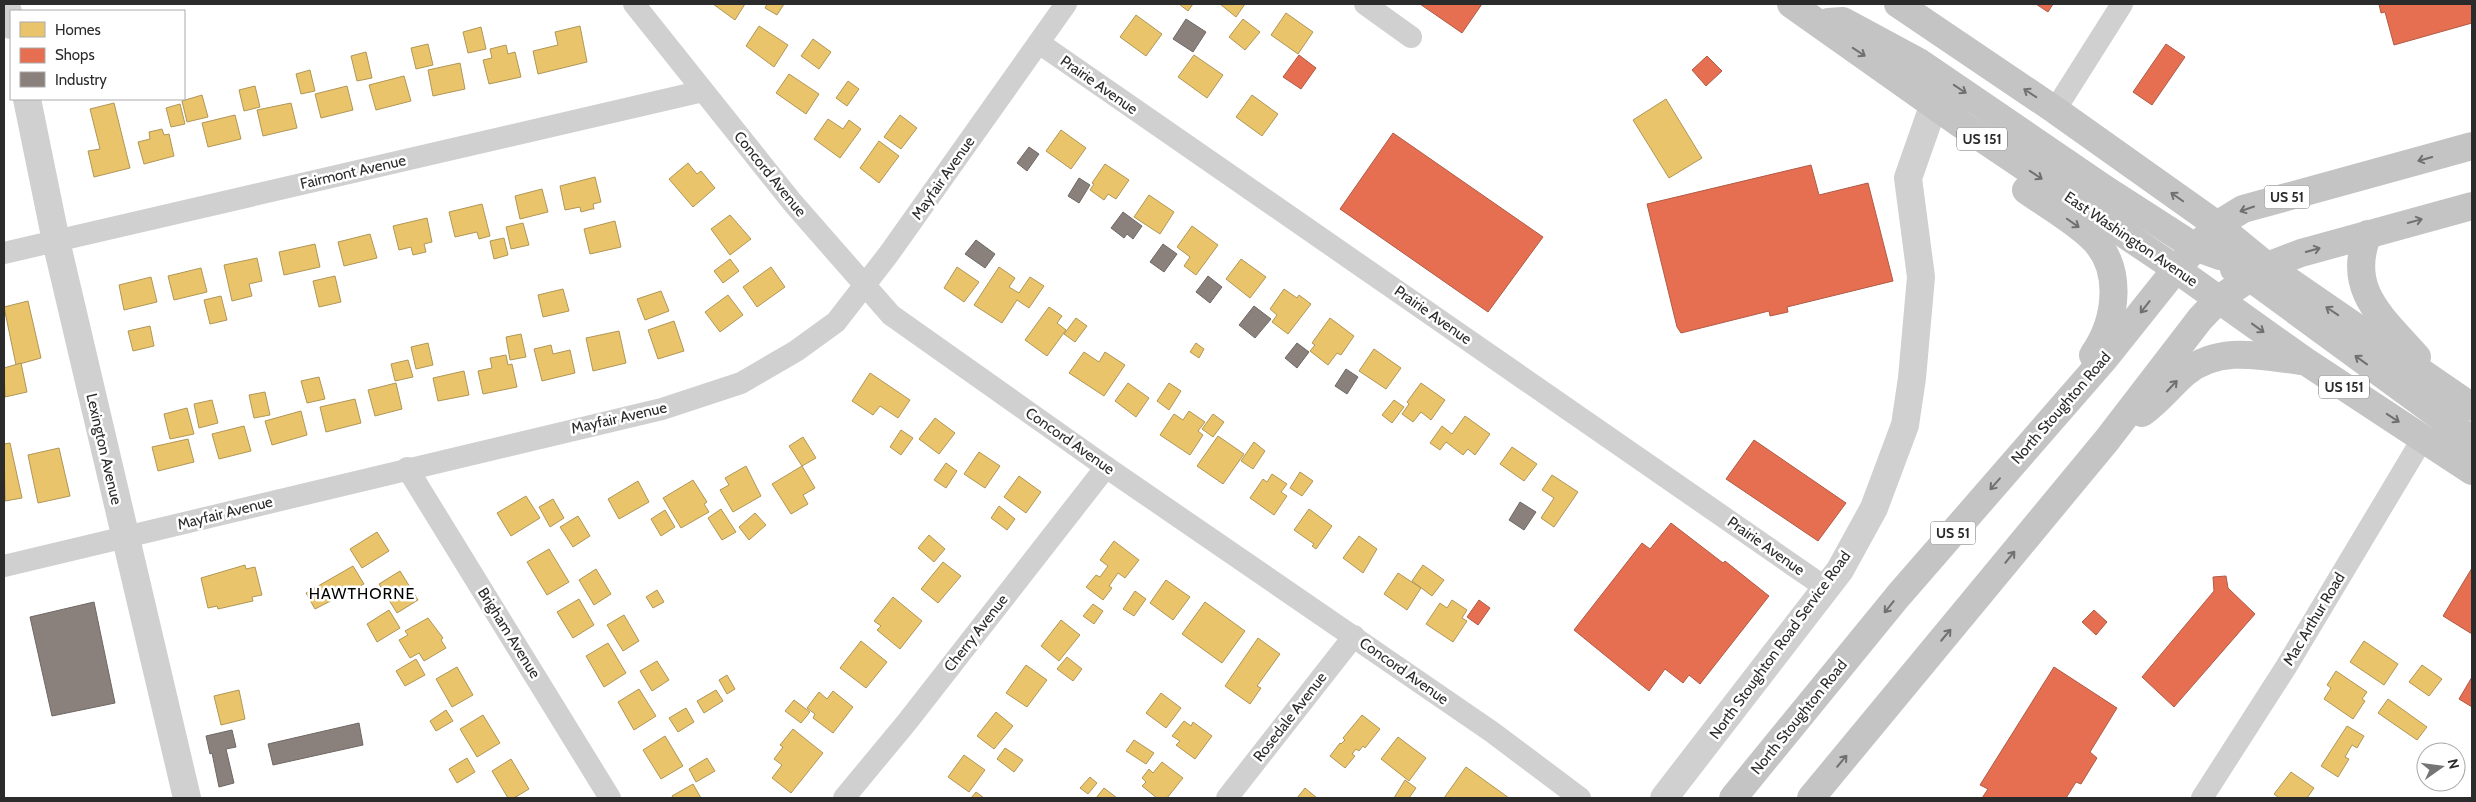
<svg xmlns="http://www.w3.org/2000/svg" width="2476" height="802" font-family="Cabin,sans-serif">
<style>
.homes{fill:#e9c46a;stroke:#b09657}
.shops{fill:#e76f51;stroke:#af5b46}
.industry{fill:#8a817c;stroke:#6e6764}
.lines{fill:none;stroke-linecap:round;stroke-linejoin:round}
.minor{stroke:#d0d0d0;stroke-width:22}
.tertiary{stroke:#d0d0d0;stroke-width:28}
.primary{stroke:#c4c4c4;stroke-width:28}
.oneway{stroke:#707070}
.labels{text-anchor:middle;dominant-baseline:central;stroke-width:5;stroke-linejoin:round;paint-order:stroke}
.shield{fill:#fff;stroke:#6b6b6b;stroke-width:1}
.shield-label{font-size:14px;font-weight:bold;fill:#2b2b2b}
.street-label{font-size:15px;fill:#2b2b2b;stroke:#fff}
.neighbourhood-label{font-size:16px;letter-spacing:1px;fill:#000;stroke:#fff}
</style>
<rect width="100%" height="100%" fill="#fff"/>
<g class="homes">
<polygon points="713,4 745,4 735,20"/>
<polygon points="767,4 784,4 777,15 765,8"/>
<polygon points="1179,4 1193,4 1188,11"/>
<polygon points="1220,4 1245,4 1236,17"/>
<polygon points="1286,13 1313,32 1298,54 1271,35"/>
<polygon points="1136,15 1162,34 1146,56 1120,37"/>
<polygon points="1243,19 1260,32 1245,50 1229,37"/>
<polygon points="580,26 587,62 538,74 533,51 558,45 555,32"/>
<polygon points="759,26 788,45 774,67 746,46"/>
<polygon points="481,27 486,49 468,53 463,32"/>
<polygon points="813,39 831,52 819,69 801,56"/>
<polygon points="428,44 433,65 416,69 411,48"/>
<polygon points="506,45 508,54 515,52 521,77 489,84 483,60 492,58 490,49"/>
<polygon points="366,52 372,78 357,81 351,56"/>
<polygon points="1194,55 1223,75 1207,98 1178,77"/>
<polygon points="460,63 465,89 433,96 428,70"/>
<polygon points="310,70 315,91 301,94 296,74"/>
<polygon points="789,74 819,94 806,114 776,93"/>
<polygon points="404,76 411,101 376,110 369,85"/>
<polygon points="848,81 859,89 847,106 836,98"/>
<polygon points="255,86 260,107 244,111 239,90"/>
<polygon points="347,86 353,110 321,118 315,94"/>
<polygon points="202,95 208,117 187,122 182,101"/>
<polygon points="1252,95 1278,114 1262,136 1236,117"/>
<polygon points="1666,99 1702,158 1669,178 1633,120"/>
<polygon points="114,103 130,168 94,177 88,151 100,149 90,109"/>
<polygon points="291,103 297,128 263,136 257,110"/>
<polygon points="180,104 185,124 171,127 166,108"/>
<polygon points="235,115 241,139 208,147 202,123"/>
<polygon points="900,115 917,128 901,149 884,137"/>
<polygon points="828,119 843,129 849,120 861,129 840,158 814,139"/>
<polygon points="162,129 164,135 169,134 174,156 144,164 138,142 150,139 149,132"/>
<polygon points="1061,130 1086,148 1071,169 1046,151"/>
<polygon points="879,141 899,156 879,183 860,168"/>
<polygon points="688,163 697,174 701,171 715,188 693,207 669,179"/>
<polygon points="1105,164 1129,180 1116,199 1108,194 1104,200 1090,190 1094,184 1092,183"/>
<polygon points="595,177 601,202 593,204 594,209 592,209 581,212 580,207 565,210 560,186"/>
<polygon points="542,189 548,212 520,219 515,196"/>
<polygon points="1149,195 1174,212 1160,234 1134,217"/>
<polygon points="482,204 490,236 479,239 477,232 455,237 449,212"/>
<polygon points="730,215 751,239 730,255 711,229"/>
<polygon points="427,218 432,242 424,244 426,252 413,255 411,247 399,250 393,226"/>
<polygon points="615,221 621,247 590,254 584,229"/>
<polygon points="523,223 529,245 511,249 506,227"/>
<polygon points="1192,226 1218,245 1196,275 1184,266 1190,257 1177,247"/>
<polygon points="370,234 377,258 344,266 338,242"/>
<polygon points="504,238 508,255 494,259 490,241"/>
<polygon points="315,244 320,267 284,275 279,252"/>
<polygon points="257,258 262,281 249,284 252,296 232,301 224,265"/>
<polygon points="730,259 739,271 723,283 714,271"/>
<polygon points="1241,259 1266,277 1250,298 1226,279"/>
<polygon points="771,267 785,287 757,307 743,287"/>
<polygon points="957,267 979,282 964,302 944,288"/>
<polygon points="999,267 1015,278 1009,287 1019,293 1030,277 1044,286 1029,308 1017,300 1002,323 974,305"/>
<polygon points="201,268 207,292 174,300 168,276"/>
<polygon points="335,276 341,302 319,307 313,281"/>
<polygon points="151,277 157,302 124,310 119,285"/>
<polygon points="563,289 569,311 543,317 538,295"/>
<polygon points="1284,289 1297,298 1299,295 1311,304 1288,334 1272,322 1277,315 1270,309"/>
<polygon points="661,291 669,311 645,320 637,299"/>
<polygon points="728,295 743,315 720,332 705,312"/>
<polygon points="221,296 227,320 210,324 204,300"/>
<polygon points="28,301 41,358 16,365 4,307"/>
<polygon points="1049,307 1062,316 1057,323 1066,330 1047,356 1025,340"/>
<polygon points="1076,318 1087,326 1075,342 1064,334"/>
<polygon points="1330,318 1354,336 1341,355 1337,353 1328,365 1310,351 1315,345 1312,343"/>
<polygon points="674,321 684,351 658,359 648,330"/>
<polygon points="150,326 154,346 133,351 128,331"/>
<polygon points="619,331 626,363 593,371 586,338"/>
<polygon points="521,334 526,357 510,360 506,337"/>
<polygon points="428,343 433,365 416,369 411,347"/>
<polygon points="1196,343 1204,349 1199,358 1190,352"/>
<polygon points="551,345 553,354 570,350 575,373 542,381 534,349"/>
<polygon points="1374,349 1401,368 1386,389 1359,371"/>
<polygon points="1084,352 1099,362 1105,352 1125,365 1104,396 1069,373"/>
<polygon points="506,355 508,365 512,364 517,387 483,394 478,371 492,368 490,358"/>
<polygon points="408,360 413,377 395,381 391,364"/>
<polygon points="21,363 27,392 5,397 4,368"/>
<polygon points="464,371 469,395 438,401 433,378"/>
<polygon points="870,373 910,400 898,418 880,406 873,415 852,401"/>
<polygon points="319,377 325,399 307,403 301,381"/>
<polygon points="396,383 402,409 375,416 368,390"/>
<polygon points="1128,383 1149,398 1136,417 1115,401"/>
<polygon points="1169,383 1181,391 1169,410 1157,401"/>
<polygon points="1421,383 1445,400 1431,420 1421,412 1413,422 1402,414 1409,404 1407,402"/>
<polygon points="265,392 270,415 254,418 249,395"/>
<polygon points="355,399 361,423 326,432 320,407"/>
<polygon points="212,400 218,423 199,428 194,404"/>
<polygon points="1394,400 1404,407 1392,423 1382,415"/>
<polygon points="187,408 194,434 170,439 164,414"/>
<polygon points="301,411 307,435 272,445 265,421"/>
<polygon points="1189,411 1205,422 1198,431 1203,435 1190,455 1160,435 1174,414 1183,420"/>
<polygon points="1213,414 1224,422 1213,437 1202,429"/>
<polygon points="1465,416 1490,434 1475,455 1468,449 1463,455 1446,442 1440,450 1430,443 1442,426 1452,434"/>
<polygon points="935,418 955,433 939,454 919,439"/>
<polygon points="244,426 251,451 219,459 212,434"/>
<polygon points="901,430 913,438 901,455 890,447"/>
<polygon points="1218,436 1244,454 1223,484 1197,466"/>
<polygon points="803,437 816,458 802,466 789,446"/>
<polygon points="188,439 194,462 158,471 152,447"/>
<polygon points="1254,442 1265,451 1253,469 1241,461"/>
<polygon points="10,443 22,498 5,501 4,444"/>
<polygon points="1512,447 1537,464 1524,481 1500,464"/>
<polygon points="59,448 70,496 38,503 28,455"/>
<polygon points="979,452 1000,466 985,488 964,474"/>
<polygon points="946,463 957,471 946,488 934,480"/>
<polygon points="746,466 761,496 733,512 720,490 729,485 725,478"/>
<polygon points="802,466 815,488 803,495 808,504 791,514 772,484"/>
<polygon points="1300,472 1313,481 1302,496 1290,488"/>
<polygon points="1272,474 1287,484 1281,492 1287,496 1274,515 1250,498 1263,479 1267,482"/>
<polygon points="1552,475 1578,492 1554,527 1541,518 1554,498 1542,490"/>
<polygon points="1019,476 1041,492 1026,513 1004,497"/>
<polygon points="693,480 707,502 704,504 709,512 681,528 663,498"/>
<polygon points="638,481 649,502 619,519 608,499"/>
<polygon points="526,496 540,518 511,536 497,513"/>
<polygon points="553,499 564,518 550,527 539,507"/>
<polygon points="999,506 1015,519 1007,530 991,518"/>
<polygon points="721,509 736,532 722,540 708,518"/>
<polygon points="1309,509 1332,526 1316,549 1312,546 1314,544 1294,530"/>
<polygon points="665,510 675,527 661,536 651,519"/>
<polygon points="755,513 766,525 749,540 739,527"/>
<polygon points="578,516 590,536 573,547 560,527"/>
<polygon points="377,532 389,551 362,568 350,549"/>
<polygon points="929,535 945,549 934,562 918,548"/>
<polygon points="1359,536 1377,549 1363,573 1343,558"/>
<polygon points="1114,541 1139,560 1125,578 1118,573 1109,586 1112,588 1103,600 1086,587 1096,575 1100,577 1108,566 1100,560"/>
<polygon points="549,549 569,582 547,595 527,562"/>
<polygon points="943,562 961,576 938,603 921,589"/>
<polygon points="245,565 246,569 255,567 262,595 252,597 253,601 218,609 217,606 208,608 201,578"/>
<polygon points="1423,565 1444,580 1432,596 1412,581"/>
<polygon points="353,566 364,584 315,609 306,593"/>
<polygon points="596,569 611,594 594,605 579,580"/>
<polygon points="400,571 418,600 397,613 379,584"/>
<polygon points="1398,573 1421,588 1407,610 1384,594"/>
<polygon points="1166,580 1190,597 1173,620 1150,603"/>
<polygon points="657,590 664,602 653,608 646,597"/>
<polygon points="1135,591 1146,599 1134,616 1123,609"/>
<polygon points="893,597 922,621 900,649 877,630 881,626 874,621"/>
<polygon points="579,599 594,625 573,638 557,612"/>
<polygon points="1452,600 1467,610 1462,618 1467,621 1453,642 1426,624 1440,603 1447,608"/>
<polygon points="1205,602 1245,631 1222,663 1182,634"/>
<polygon points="1093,604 1103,611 1094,624 1083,616"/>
<polygon points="389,610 400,628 377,642 367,624"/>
<polygon points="624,615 639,641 623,651 607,625"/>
<polygon points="428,618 443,638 441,640 446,648 424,661 419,653 410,658 399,640 408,635 405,631"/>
<polygon points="1061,620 1080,635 1059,661 1041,646"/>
<polygon points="1258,638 1280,654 1257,686 1261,688 1250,704 1225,686"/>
<polygon points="861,641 887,662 866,688 840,668"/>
<polygon points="2364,641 2398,664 2384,685 2350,662"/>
<polygon points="608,643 626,673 604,687 586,656"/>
<polygon points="1067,657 1082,669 1073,681 1057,669"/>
<polygon points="416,659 425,675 405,686 396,671"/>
<polygon points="657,661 669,680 652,691 640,671"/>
<polygon points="1026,665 1047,680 1027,707 1006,693"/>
<polygon points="2422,665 2442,679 2429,696 2409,682"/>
<polygon points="457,667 473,695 452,707 436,679"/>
<polygon points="2336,671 2367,692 2362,699 2365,701 2353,719 2324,699 2331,688 2327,685"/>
<polygon points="727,675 735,689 727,694 719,680"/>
<polygon points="639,689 656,716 634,730 618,702"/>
<polygon points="239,690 245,719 221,725 214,696"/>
<polygon points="716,690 723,701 704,713 697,701"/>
<polygon points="833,691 853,707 833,733 813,718 815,714 807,708 819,692 827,699"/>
<polygon points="1161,693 1181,708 1166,728 1146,713"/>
<polygon points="2388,699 2427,727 2417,740 2378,713"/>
<polygon points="794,700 810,712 801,723 785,711"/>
<polygon points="686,708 694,722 678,732 669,718"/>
<polygon points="446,710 453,721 436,731 430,721"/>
<polygon points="996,712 1013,726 994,749 977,736"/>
<polygon points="483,715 500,743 477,757 460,729"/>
<polygon points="1362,715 1380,729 1365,748 1363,746 1359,751 1356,749 1352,754 1355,756 1345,768 1330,756 1340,743 1341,744 1345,740 1343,738"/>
<polygon points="1184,721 1191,726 1193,722 1212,736 1195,759 1176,745 1180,741 1172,736"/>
<polygon points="2347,726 2364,736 2357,748 2352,745 2345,757 2349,759 2338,777 2321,766"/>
<polygon points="793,729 823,753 791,793 772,778 782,765 774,759 783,747 780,745"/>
<polygon points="665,736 683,766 661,779 643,750"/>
<polygon points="1398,737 1426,758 1409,781 1381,759"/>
<polygon points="1134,740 1154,753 1146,764 1126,751"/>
<polygon points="1005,748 1023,760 1014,772 997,759"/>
<polygon points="964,755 985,770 969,792 948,777"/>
<polygon points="467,758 475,772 457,783 449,769"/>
<polygon points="707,758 715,771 696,782 689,769"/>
<polygon points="511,759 529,789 514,798 508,798 492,771"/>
<polygon points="1162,762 1183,778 1167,798 1157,798 1142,786 1146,782 1142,778 1149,769 1153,773"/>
<polygon points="1466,767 1509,798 1444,798"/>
<polygon points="2291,772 2314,788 2307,798 2279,798 2274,794"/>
<polygon points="1090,777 1097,783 1088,794 1080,788"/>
<polygon points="1405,780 1416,788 1409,798 1394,798"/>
<polygon points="693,784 701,798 673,798 672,796"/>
<polygon points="1104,788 1117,798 1096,798"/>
<polygon points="1305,788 1317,798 1297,798"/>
<polygon points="976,792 984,798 971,798"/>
</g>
<g class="shops">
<polygon points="1420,4 1482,4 1462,33"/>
<polygon points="2036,4 2053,4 2048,12"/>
<polygon points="2379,4 2472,4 2472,23 2394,45 2385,12 2381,13"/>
<polygon points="2166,44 2185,57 2152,105 2133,92"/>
<polygon points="1299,55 1316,68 1301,89 1283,77"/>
<polygon points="1707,56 1722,71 1706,86 1692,70"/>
<polygon points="1393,133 1543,237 1488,312 1340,209"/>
<polygon points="1811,165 1819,195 1868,183 1893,281 1787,307 1788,312 1770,316 1769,311 1681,333 1677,327 1647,204"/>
<polygon points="1754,440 1846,503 1818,541 1726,479"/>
<polygon points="1671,523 1723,563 1725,561 1769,596 1700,684 1689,675 1683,683 1665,669 1649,691 1574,630 1642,543 1650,549"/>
<polygon points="2472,568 2472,634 2443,616"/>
<polygon points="2226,576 2228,588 2255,614 2174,707 2142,677 2214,591 2213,577"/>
<polygon points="1479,600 1490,608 1478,625 1467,617"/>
<polygon points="2094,610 2107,622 2096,635 2082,622"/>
<polygon points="2054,667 2117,708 2090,752 2097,758 2081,784 2076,782 2066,798 1982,798 1988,789 1980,785"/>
<polygon points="2472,677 2472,707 2459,699"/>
</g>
<g class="industry">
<polygon points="1186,19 1206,32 1193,52 1173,39"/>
<polygon points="1029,147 1039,154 1027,171 1017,163"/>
<polygon points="1079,178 1090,185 1079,203 1068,196"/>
<polygon points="1123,212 1142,226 1133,239 1127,234 1124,238 1111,228"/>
<polygon points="976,240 995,254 985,268 965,254"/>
<polygon points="1163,244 1177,254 1164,272 1150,262"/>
<polygon points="1208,276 1222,287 1210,303 1196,292"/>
<polygon points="1254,306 1271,319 1255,338 1239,325"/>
<polygon points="1297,343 1309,352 1297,368 1285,358"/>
<polygon points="1346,369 1358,377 1347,394 1335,386"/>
<polygon points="1520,502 1536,512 1524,530 1509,520"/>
<polygon points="94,602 115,703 52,716 30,617"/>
<polygon points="359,723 363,745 273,765 268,744"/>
<polygon points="232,730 236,747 226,749 234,783 219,787 212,753 210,754 206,736"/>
</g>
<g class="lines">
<g class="minor">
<polyline points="634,4 792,202 891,315 1106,467 1492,732 1580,798"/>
<polyline points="1365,4 1411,37"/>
<polyline points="1039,43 1826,588"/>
<polyline points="2055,110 2122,4"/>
<polyline points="4,253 703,91"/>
<polyline points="407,468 610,798"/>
<polyline points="4,566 662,409 741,383 796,351 836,322 888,255 1066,4"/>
<polyline points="844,798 907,722 1106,467"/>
<polyline points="1227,798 1354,636"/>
<polyline points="2202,798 2286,667 2423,438"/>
</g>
<g class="tertiary">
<polyline points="6,4 11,25"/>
<polyline points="27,99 56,241 187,798"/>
<polyline points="1664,798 1840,570 1874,508 1905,425 1912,378 1921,277 1908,178 1934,104"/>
</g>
<g class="primary">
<polyline points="1791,4 1962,125 2176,269 2305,361 2472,471"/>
<polyline points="1898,4 2055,110 2217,225 2267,266 2472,407"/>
<polyline points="1828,22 1843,21 1919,62 2105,189 2195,247 2220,256 2264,265"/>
<path d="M2026 190C2047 205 2070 218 2089 235 2125 266 2117 321 2093 355"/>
<path d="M2368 234C2345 290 2383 318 2417 357"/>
<polyline points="2234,269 2259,284 2472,440"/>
<path d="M2142 413C2158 402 2170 386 2185 373 2219 345 2261 356 2301 361"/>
<polyline points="1733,798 1898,596 2105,358 2176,269 2217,225 2243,209 2472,146"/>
<polyline points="1811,798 2107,440 2200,319 2219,299 2267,266 2301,253 2472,206"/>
</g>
</g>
<defs><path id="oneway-shaft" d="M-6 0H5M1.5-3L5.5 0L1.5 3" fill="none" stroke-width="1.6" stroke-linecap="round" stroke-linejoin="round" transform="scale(1.25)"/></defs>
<g class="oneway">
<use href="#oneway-shaft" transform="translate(1859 52) rotate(34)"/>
<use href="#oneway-shaft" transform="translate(1960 89) rotate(34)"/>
<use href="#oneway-shaft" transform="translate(2030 93) rotate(-146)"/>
<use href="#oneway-shaft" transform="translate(2425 159) rotate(164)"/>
<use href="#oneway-shaft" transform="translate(2036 175) rotate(34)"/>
<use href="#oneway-shaft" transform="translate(2177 197) rotate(-145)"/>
<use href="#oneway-shaft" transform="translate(2247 209) rotate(161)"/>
<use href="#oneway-shaft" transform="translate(2415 221) rotate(-15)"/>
<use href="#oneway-shaft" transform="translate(2073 223) rotate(35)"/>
<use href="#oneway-shaft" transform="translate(2313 250) rotate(-16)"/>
<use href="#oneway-shaft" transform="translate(2145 307) rotate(128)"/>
<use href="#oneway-shaft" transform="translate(2332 311) rotate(-146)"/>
<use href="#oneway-shaft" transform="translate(2258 328) rotate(36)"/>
<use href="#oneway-shaft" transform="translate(2361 360) rotate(-144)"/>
<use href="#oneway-shaft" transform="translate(2172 386) rotate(-47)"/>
<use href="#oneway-shaft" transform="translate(2393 418) rotate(33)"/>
<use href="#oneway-shaft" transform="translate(1995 484) rotate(131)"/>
<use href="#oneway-shaft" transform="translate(2010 557) rotate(-51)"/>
<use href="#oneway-shaft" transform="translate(1889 607) rotate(129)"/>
<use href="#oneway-shaft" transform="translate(1946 635) rotate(-50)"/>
<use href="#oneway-shaft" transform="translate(1842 761) rotate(-50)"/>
</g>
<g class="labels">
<g class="shield">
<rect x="1957" y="127.5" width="50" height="23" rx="4"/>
<rect x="2264.5" y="185.5" width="45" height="23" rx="4"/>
<rect x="2319" y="375.5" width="50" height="23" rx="4"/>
<rect x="1930.5" y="521.5" width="45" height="23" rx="4"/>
</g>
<g class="shield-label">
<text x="1982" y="139">US 151</text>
<text x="2287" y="197">US 51</text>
<text x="2344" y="387">US 151</text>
<text x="1953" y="533">US 51</text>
</g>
<g class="street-label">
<text transform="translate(1099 85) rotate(35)">Prairie Avenue</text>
<text transform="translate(353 172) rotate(-13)">Fairmont Avenue</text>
<text transform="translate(770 174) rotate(51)">Concord Avenue</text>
<text transform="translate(943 178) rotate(-55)">Mayfair Avenue</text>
<text transform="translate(2131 239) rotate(34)">East Washington Avenue</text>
<text transform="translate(1433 315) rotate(35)">Prairie Avenue</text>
<text transform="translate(2061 408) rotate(-49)">North Stoughton Road</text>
<text transform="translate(619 418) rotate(-13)">Mayfair Avenue</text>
<text transform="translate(1070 441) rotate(35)">Concord Avenue</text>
<text transform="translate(104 449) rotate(77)">Lexington Avenue</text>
<text transform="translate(225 513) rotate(-14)">Mayfair Avenue</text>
<text transform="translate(1766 546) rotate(35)">Prairie Avenue</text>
<text transform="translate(2314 619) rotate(-59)">Mac Arthur Road</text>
<text transform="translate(509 633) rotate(58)">Brigham Avenue</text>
<text transform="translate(976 633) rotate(-52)">Cherry Avenue</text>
<text transform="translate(1780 645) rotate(-54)">North Stoughton Road Service Road</text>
<text transform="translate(1404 671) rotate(35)">Concord Avenue</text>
<text transform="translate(1290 717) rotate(-52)">Rosedale Avenue</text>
<text transform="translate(1799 717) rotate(-51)">North Stoughton Road</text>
</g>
<g class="neighbourhood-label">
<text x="362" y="593">HAWTHORNE</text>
</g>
</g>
<rect width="2476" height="802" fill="none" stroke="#2b2b2b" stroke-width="10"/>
<rect x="10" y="10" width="175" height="90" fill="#ffffff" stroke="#aaaaaa"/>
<rect x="20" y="22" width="25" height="15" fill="#e9c46a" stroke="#aaaaaa"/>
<text x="55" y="35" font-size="15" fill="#2b2b2b">Homes</text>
<rect x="20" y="48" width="25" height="15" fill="#e76f51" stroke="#aaaaaa"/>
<text x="55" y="60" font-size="15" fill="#2b2b2b">Shops</text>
<rect x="20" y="72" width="25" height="15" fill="#8a817c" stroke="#aaaaaa"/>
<text x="55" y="85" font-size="15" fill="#2b2b2b">Industry</text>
<g transform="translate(2441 767) rotate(76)"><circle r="24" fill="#ffffff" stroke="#aaaaaa"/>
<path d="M0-4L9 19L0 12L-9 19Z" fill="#757575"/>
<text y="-8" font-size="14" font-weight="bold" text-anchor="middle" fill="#2b2b2b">N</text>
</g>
</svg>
